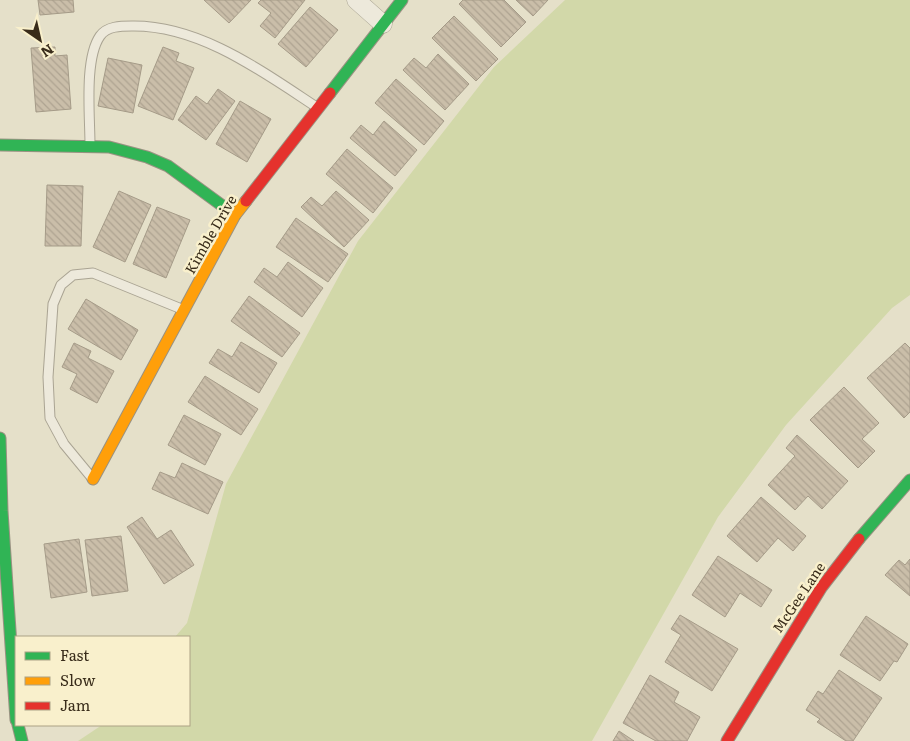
<svg xmlns="http://www.w3.org/2000/svg" width="910" height="741" font-family="Literata,serif">
<style>
.grass{fill:#d2d8a9}
.building{fill:url(#building-back-hatch);stroke:#a59b88}
.lines{fill:none;stroke-linecap:round;stroke-linejoin:round}
.lane-casing{stroke:#aaa493;stroke-width:11}
.street-casing{stroke:#aaa493;stroke-width:19}
.fast-casing{stroke:#999282;stroke-width:13}
.slow-casing{stroke:#999282;stroke-width:13}
.jam-casing{stroke:#999282;stroke-width:13}
.lane{stroke:#ede9db;stroke-width:9}
.street{stroke:#ede9db;stroke-width:18}
.fast{stroke:#30b455;stroke-width:11}
.slow{stroke:#ff9f0a;stroke-width:11}
.jam{stroke:#e5322d;stroke-width:11}
.labels{text-anchor:middle;dominant-baseline:central;stroke-width:5;stroke-linejoin:round;paint-order:stroke}
.street-label{font-size:14px;fill:#392c1a;stroke:#f9f0cc}
</style>
<defs>
<pattern id="building-back-hatch" width="6" height="6" patternUnits="userSpaceOnUse" patternTransform="scale(1.25)"><rect width="6" height="6" fill="#cabea9"/><path d="M-1 5l2 2M0 0l6 6M5-1l2 2" fill="none" stroke="#aea391"/></pattern>
</defs>
<rect width="100%" height="100%" fill="#e5e0c9"/>
<polygon class="grass" points="565,0 910,0 910,295 892,308 786,425 718,517 592,741 78,741 102,725 189,725 189,637 175,637 187,623 226,484 358,241 494,67"/>
<g class="building">
<polygon points="38,0 73,0 74,12 40,15"/>
<polygon points="204,0 251,0 229,23"/>
<polygon points="261,0 305,0 275,38 260,26 271,13 258,3"/>
<polygon points="463,0 504,0 526,22 501,47 459,4"/>
<polygon points="516,0 548,0 533,16"/>
<polygon points="310,7 338,30 306,67 278,44"/>
<polygon points="454,16 498,59 476,81 432,38"/>
<polygon points="55,47 55,56 67,55 71,109 36,112 31,48"/>
<polygon points="163,47 179,53 176,61 194,68 173,120 138,106"/>
<polygon points="438,54 469,84 445,110 403,70 414,58 426,68"/>
<polygon points="108,58 142,65 133,113 98,106"/>
<polygon points="396,79 444,121 424,145 375,103"/>
<polygon points="218,89 235,101 206,140 178,120 196,96 207,104"/>
<polygon points="240,101 271,119 247,162 216,144"/>
<polygon points="384,121 417,150 395,176 350,138 361,125 373,135"/>
<polygon points="347,149 393,188 373,213 326,174"/>
<polygon points="47,185 83,186 81,246 45,246"/>
<polygon points="119,191 151,205 125,262 93,247"/>
<polygon points="336,191 369,220 344,247 301,207 311,197 322,206"/>
<polygon points="157,207 190,220 166,278 133,264"/>
<polygon points="296,218 348,254 328,282 276,247"/>
<polygon points="288,262 323,288 302,317 254,282 264,268 277,277"/>
<polygon points="249,296 300,333 282,357 231,321"/>
<polygon points="86,299 138,330 121,360 68,329"/>
<polygon points="241,342 277,363 259,393 209,363 218,349 232,357"/>
<polygon points="74,343 91,351 88,358 114,371 97,403 70,389 77,374 62,367"/>
<polygon points="905,343 910,348 910,412 904,418 867,378"/>
<polygon points="205,376 258,409 241,435 188,402"/>
<polygon points="844,387 879,423 862,439 875,451 858,468 810,420"/>
<polygon points="184,415 221,434 205,465 168,445"/>
<polygon points="797,435 848,481 822,509 808,496 795,510 768,485 795,456 786,448"/>
<polygon points="182,463 223,482 208,514 152,489 160,472 175,478"/>
<polygon points="761,497 806,536 793,551 778,538 757,562 727,536"/>
<polygon points="142,517 157,539 171,530 194,565 164,584 127,527"/>
<polygon points="121,536 128,591 92,596 85,540"/>
<polygon points="79,539 87,592 51,598 44,544"/>
<polygon points="718,556 772,590 761,607 740,593 725,617 692,595"/>
<polygon points="910,559 910,596 885,575 899,560 905,565"/>
<polygon points="680,615 738,649 712,691 665,662 681,635 671,629"/>
<polygon points="866,616 908,644 897,662 894,661 880,681 840,655"/>
<polygon points="839,670 882,698 853,741 846,741 817,722 820,719 806,710 818,691 823,694"/>
<polygon points="650,675 679,692 674,702 700,717 687,741 656,741 623,723"/>
<polygon points="619,731 634,741 613,741"/>
</g>
<g class="lines">
<g class="lane-casing">
<g id="lane">
<path d="M90 145C90 116 84 59 100 36 107 26 121 26 132 26 200 25 263 72 318 108"/>
<polyline points="92,478 64,444 50,418 48,377 53,304 61,285 73,275 93,273 184,310"/>
</g>
</g>
<g class="street-casing">
<polyline id="street" points="356,0 383,24"/>
</g>
<g class="fast-casing">
<g id="fast">
<polyline points="330,93 402,0"/>
<polyline points="0,145 109,147 147,157 168,166 235,215"/>
<polyline points="0,438 2,511 16,720"/>
<polyline points="859,539 910,480"/>
<polyline points="18,725 22,741"/>
</g>
</g>
<g class="slow-casing">
<polyline id="slow" points="93,479 235,215 246,201"/>
</g>
<g class="jam-casing">
<g id="jam">
<polyline points="246,201 330,93"/>
<polyline points="727,741 821,588 859,539"/>
</g>
</g>
<use href="#lane" class="lane"/>
<use href="#street" class="street"/>
<use href="#fast" class="fast"/>
<use href="#slow" class="slow"/>
<use href="#jam" class="jam"/>
</g>
<g class="labels">
<g class="street-label">
<text transform="translate(210 234) rotate(-60)">Kimble Drive</text>
<text transform="translate(798 597) rotate(-56)">McGee Lane</text>
</g>
</g>
<rect x="15" y="636" width="175" height="90" fill="#f9f0cc" stroke="#aca285"/>
<rect x="25" y="652" width="25" height="8" fill="#30b455" stroke="#aca285"/>
<text x="60" y="661" font-size="15" fill="#392c1a">Fast</text>
<rect x="25" y="677" width="25" height="8" fill="#ff9f0a" stroke="#aca285"/>
<text x="60" y="686" font-size="15" fill="#392c1a">Slow</text>
<rect x="25" y="702" width="25" height="8" fill="#e5322d" stroke="#aca285"/>
<text x="60" y="711" font-size="15" fill="#392c1a">Jam</text>
<g transform="translate(40 40) rotate(146)" stroke="#f9f0cc" stroke-width="4" paint-order="stroke">
<path d="M0-4L9 19L0 12L-9 19Z" fill="#392c1a"/>
<text y="-8" font-size="14" font-weight="bold" text-anchor="middle" fill="#392c1a">N</text>
</g>
</svg>
